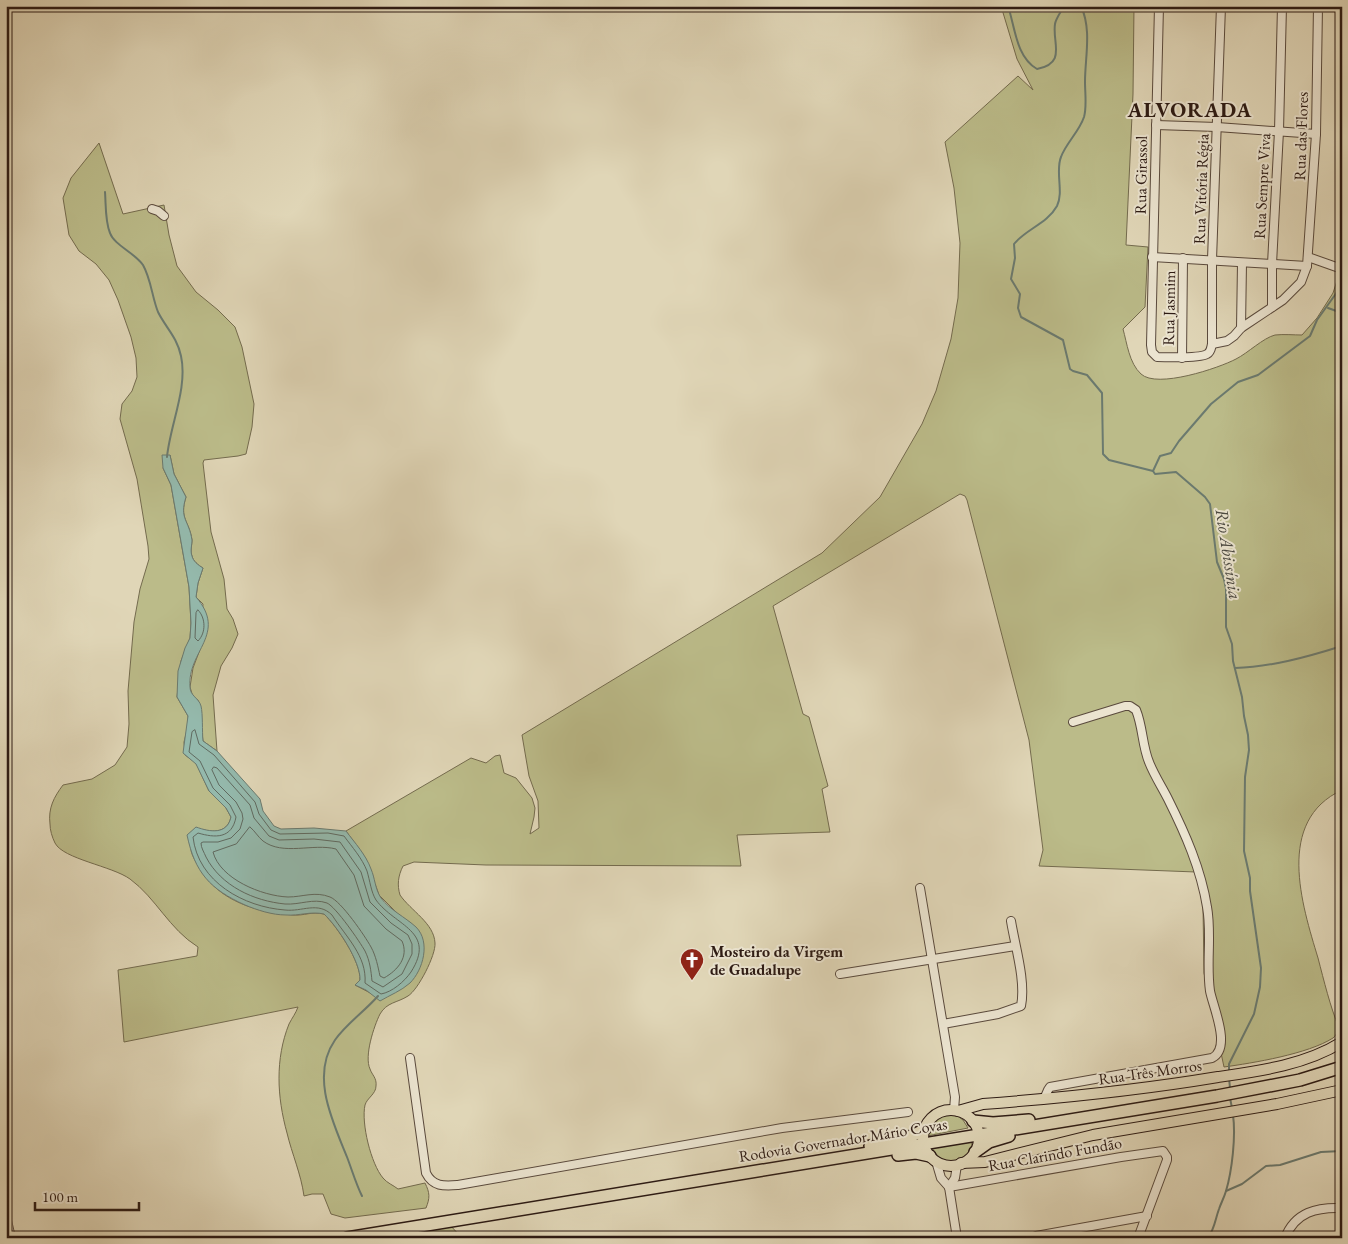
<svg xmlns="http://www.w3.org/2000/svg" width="1348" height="1244" font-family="'EB Garamond',serif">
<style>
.green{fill:#bbbb89;stroke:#746b4e}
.water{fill:#94b9ac;stroke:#6b7a6f}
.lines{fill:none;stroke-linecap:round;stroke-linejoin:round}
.shore{stroke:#606a60;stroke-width:1}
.stream{stroke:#6b7a6f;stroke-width:2}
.minor-casing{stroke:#5a4a3d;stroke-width:10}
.major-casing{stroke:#2d1b14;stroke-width:12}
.highway-casing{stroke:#2d1b14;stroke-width:14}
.minor{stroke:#ebe4d0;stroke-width:8}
.major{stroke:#e0d6b7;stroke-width:10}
.highway{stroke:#e0d6b7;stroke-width:11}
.labels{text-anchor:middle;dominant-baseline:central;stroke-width:4;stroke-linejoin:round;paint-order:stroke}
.street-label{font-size:16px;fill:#2d1b14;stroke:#ebe4d0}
.poi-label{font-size:16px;font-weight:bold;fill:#2d1b14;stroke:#ebe4d0;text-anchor:start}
.water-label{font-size:18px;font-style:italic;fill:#4c4a42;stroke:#ebe4d0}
.district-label{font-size:21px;font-weight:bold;letter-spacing:1px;fill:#2d1b14;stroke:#ebe4d0}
</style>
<rect width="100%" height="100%" fill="#e0d6b7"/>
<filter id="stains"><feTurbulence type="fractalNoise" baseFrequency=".004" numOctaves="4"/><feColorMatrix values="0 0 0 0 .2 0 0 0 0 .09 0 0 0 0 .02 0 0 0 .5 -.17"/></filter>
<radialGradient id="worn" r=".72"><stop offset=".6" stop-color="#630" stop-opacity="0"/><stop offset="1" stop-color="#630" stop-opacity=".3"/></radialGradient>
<g class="green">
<path d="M1001 6H1134L1133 94 1126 245 1148 247 1145 307 1123 329C1127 343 1129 363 1141 374 1157 389 1219 368 1236 359 1248 353 1263 338 1275 335 1284 334 1294 335 1302 335L1317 318 1333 293 1342 265V790C1275 821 1302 905 1318 958 1324 981 1330 1006 1339 1028 1337 1032 1336 1036 1333 1038 1308 1054 1253 1063 1224 1067L1204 973 1203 906 1196 872 1039 866 1043 850 1029 740 967 500 965 496 960 494 773 606 803 714 809 717 828 786 822 789 830 832 737 835 741 866 486 865 414 862 403 866C398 876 397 885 400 895 411 911 434 923 435 943 436 955 418 990 408 996 397 1003 387 1002 380 1014 374 1026 364 1056 370 1069 372 1075 377 1078 376 1086 376 1094 367 1098 365 1105 361 1123 371 1164 383 1178 387 1183 393 1185 398 1189L425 1183C430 1193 430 1198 426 1208L345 1218 331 1214 323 1194H312L304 1196C301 1174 292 1154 287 1133 277 1097 275 1059 289 1024 292 1018 296 1013 298 1007L124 1042 118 970 197 956 198 947C169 929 156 898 130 879 112 866 63 859 55 843 52 837 50 830 50 824 48 808 54 797 63 785L92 779 115 765 127 747 129 724 128 691 134 622 140 589 149 559 148 546 137 479 120 419 122 404 132 391 137 377 136 358 131 337 118 300 109 280 96 264 79 251 69 235 63 198 71 178 99 143 123 214 164 205 169 235 177 266 196 292 218 310 235 327 242 347 254 404 252 427 246 454 238 456 204 460 203 463 211 532 224 579 227 609 233 619 238 634 232 648 221 666 213 695 217 751 203 741 198 700 193 697 190 687 193 668 199 652 203 604 196 597 198 583 203 568C198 565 193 561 192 556 190 551 192 545 192 540 189 520 179 519 186 497L174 474 170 455 163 468 171 485 189 587 191 623 190 638 181 661 177 697 188 716V726L184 742 185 755 196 763 209 791 226 808 231 817C227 835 210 832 196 828L190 833C190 838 190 844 191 849 191 855 197 863 200 869 220 902 257 912 293 915 304 916 312 911 324 914 337 926 361 962 360 980L355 985 376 996 412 924 399 915 379 895 366 859 346 831 471 758 486 763 495 756 500 755 504 773 516 778 532 798 535 808 534 817 530 834 539 828 538 801 529 776 522 735 822 553 880 497 922 424 936 391 951 339 958 298 960 243 954 188 945 142 1018 76 1033 90 1017 59Z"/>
<polygon points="941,1115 956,1115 963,1120 968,1128 927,1136 930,1123"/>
<path d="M972 1141C972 1166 943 1169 932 1148Z"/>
<polygon points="449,1224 462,1238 367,1238"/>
</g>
<path class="water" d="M162 455H170L174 474 186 497C179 519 189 520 192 540 192 545 190 551 192 556 193 561 198 565 203 568L198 583 196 597C228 634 187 651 190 687 190 696 199 698 201 706 203 714 202 731 203 741L217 751 260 799 263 811 274 826 281 829 314 828 346 831C355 843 366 855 371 869 375 878 375 889 381 898 390 910 405 917 416 927 431 942 423 970 410 983 401 991 390 995 380 1001L366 990 355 985 360 980C361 962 337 926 324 914 311 911 299 916 286 915 272 915 257 910 245 905 210 889 195 873 187 835L196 827C210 832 227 835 231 817L226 808 209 791 196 764 183 753 188 716 177 697 178 671 185 648 190 638 191 623 189 587 171 485 163 468Z"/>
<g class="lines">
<g class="shore">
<path d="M198 610C206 618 206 633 198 641L195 638 196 613Z"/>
<path d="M195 730 199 744 214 755 255 802 259 814 271 830 280 834 328 833 344 836C352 847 362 858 367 871 370 881 371 892 376 900 395 926 437 931 411 972 404 982 392 992 381 994L365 983C367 956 346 937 332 915 318 901 302 912 285 910 244 907 198 882 193 837L198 833C215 838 232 839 236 817L230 805 213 788 200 761 189 752 192 732Z"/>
<path d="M214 767 217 768 250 805 254 818 269 836 279 840 314 839 340 842 361 872 370 902 391 923 408 935 412 944V954L402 974 383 987 372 981C371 971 370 961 365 951 360 942 336 907 327 903 313 898 300 905 285 904 254 901 221 886 206 857 204 852 201 848 201 843L203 842H218L231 838 240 829 243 819 242 813 236 802 219 785 212 770Z"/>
<path d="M250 827C255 831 258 837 263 841 283 856 313 843 336 849L354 875 364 906 386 929 402 941C409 957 398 970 384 978L380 976C378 967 376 956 371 947 365 936 341 901 330 897 315 891 303 897 288 897 262 896 220 879 213 852L236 844Z"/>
</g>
<g class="stream">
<path d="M1008 6C1015 27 1016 57 1037 69 1067 63 1052 43 1055 24 1056 18 1061 12 1064 6"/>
<path d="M1081 6C1092 30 1085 57 1085 82 1085 93 1087 107 1084 117 1079 132 1066 143 1061 157 1055 171 1064 192 1057 206 1047 224 1026 229 1014 244L1015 258 1011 279 1020 294 1018 308 1021 317 1063 340 1070 369 1073 371 1087 375 1102 393 1103 454 1109 460 1153 471 1155 474 1176 472 1205 497 1210 504 1217 562 1224 579 1226 589V627L1232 644 1233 661 1242 697 1244 716 1248 735 1249 750 1245 777 1244 851 1250 878V891L1261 968 1260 987 1254 1014 1229 1064V1071"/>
<path d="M105 192C106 205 105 221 110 233 114 245 135 253 143 265 151 279 152 297 158 312 166 328 177 337 181 356 188 388 170 425 167 457"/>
<polyline points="1328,308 1342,313"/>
<polyline points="1153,471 1160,456 1171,453 1179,441 1211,404 1238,382 1258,375 1310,336 1317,320 1340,288 1341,281"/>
<path d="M1235 668C1271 667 1307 657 1342 646"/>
<polyline points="1229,1078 1230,1088"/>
<polyline points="1230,1098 1232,1108"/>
<polyline points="1226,1191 1242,1184 1266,1166 1280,1165 1321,1152 1342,1151"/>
<path d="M362 1196C356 1184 352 1170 347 1157 333 1122 310 1076 335 1040 346 1024 365 1011 378 996"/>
<path d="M1208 1238C1215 1228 1215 1220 1219 1209 1221 1203 1224 1198 1226 1191 1232 1171 1236 1136 1233 1115"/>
</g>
<g class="minor-casing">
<g id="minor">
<path d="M1159 6 1151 345 1152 352 1157 357C1168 357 1198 359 1207 354 1211 352 1211 348 1212 344V260L1221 6"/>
<polyline points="1156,125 1217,127 1316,134"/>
<polyline points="152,209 158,211 164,216"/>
<polyline points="1152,257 1307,266"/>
<polyline points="1308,257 1342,269"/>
<polyline points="1272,307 1272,264 1279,131 1282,6"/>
<polyline points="1241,328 1242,263"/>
<polyline points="1212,344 1227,341 1234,336 1241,328 1283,300 1301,282 1307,266 1316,134 1318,6"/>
<polyline points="1182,358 1183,258"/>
<polyline points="920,888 955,1097 954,1110"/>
<polyline points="840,974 1015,946"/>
<path d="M943 1024 998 1014 1021 1006C1026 981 1015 946 1011 921"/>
<path d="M410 1058 426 1173C433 1187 444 1186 458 1185L782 1128 908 1112"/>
<path d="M1044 1099 1048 1090 1050 1087 1212 1058C1232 1048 1213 1007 1210 991 1206 963 1212 934 1207 907 1201 869 1185 833 1168 799 1162 787 1154 775 1149 762 1142 745 1143 727 1136 710L1130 706H1125L1073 722"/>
<polyline points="936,1161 941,1178 949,1187"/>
<polyline points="949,1187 1121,1157 1163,1151 1167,1157 1167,1160 1138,1238"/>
<polyline points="949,1187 957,1238"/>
<polyline points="949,1187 955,1178 957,1165"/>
<polyline points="6,1216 11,1238"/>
<polyline points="1036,1236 1147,1216"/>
<path d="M1285 1238C1295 1212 1317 1207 1342 1208"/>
</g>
</g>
<g class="major-casing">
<g id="major">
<circle cx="951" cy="1138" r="28"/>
<path d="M958 1111 983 1104C1062 1098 1140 1090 1218 1077 1260 1071 1305 1065 1342 1042"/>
<polyline points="961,1163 985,1162 1093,1135 1277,1104 1342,1090"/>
</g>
</g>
<g class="highway-casing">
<g id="highway">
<polyline points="973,1121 993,1123 1029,1120"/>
<polyline points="870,1146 912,1136 925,1129"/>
<polyline points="975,1152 989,1142 1009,1136"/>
<polyline points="898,1155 916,1153 930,1156"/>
<polyline points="347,1238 1217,1096 1300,1080 1342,1067"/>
</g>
</g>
<use href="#minor" class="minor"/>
<use href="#major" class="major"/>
<use href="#highway" class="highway"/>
</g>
<defs>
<g id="church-pin" transform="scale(1.25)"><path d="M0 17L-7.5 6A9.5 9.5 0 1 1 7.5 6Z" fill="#8f2418" stroke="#ebe4d0"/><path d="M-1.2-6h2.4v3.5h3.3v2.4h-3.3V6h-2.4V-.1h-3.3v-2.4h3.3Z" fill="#fff"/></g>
</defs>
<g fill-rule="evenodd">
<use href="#church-pin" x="692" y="960"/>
</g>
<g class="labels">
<g class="street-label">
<text transform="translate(1301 136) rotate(-88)">Rua das Flores</text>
<text transform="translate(1141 175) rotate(-89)">Rua Girassol</text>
<text transform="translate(1262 186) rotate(-87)">Rua Sempre Viva</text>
<text transform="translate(1201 189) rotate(-88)">Rua Vitória Régia</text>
<text transform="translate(1169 308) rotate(-89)">Rua Jasmim</text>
<text transform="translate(1150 1072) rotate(-8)">Rua Três Morros</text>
<text transform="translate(843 1140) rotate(-9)">Rodovia Governador Mário Covas</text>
<text transform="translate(1055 1154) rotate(-10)">Rua Clarindo Fundão</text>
</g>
<g class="poi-label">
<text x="710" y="951">Mosteiro da Virgem<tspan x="710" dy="18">de Guadalupe</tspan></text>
</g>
<g class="water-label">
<text transform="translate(1229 554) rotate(81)">Rio Abissínia</text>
</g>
<g class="district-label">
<text x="1190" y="109">ALVORADA</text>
</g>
</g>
<rect width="1348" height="1244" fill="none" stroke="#e0d6b7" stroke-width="25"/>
<rect x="8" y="8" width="1333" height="1229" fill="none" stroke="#2d1b14" stroke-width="2.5"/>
<rect x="12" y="12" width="1323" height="1219" fill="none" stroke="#2d1b14"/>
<path d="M35 1202v8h104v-8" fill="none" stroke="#2d1b14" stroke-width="2.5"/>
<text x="42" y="1202" font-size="15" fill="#2d1b14" stroke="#ebe4d0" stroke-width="4" paint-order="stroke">100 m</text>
<rect width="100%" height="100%" filter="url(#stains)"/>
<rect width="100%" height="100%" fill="url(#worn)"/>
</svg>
